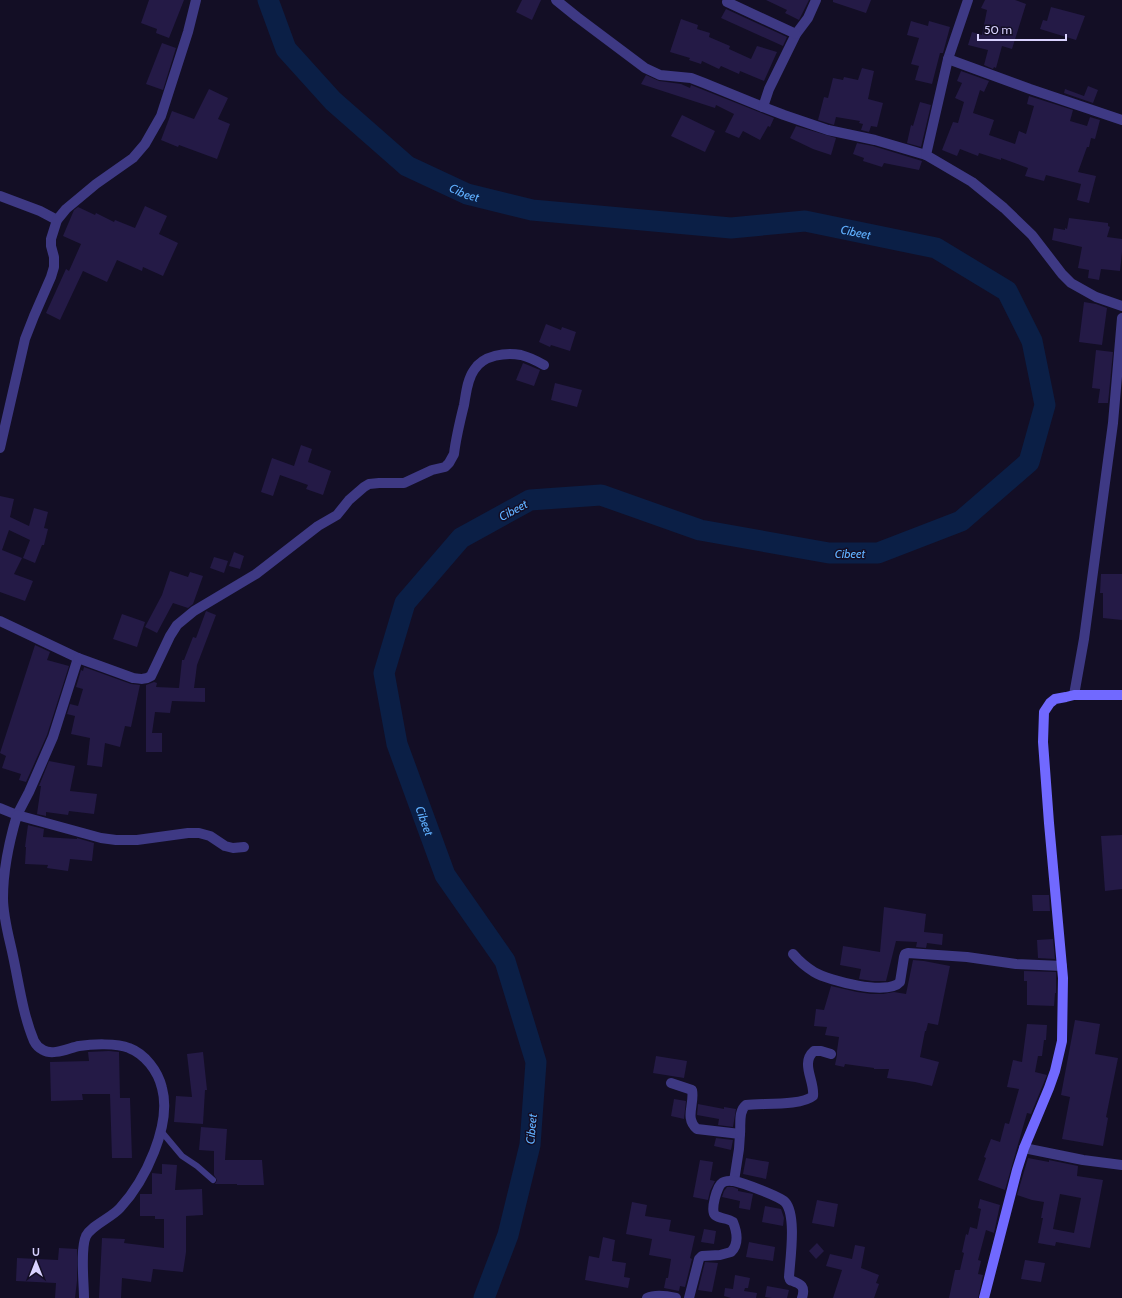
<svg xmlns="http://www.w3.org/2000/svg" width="1122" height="1298" font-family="Cabin,sans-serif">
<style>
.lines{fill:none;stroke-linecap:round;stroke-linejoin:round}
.river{stroke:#0b1f46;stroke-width:21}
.building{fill:#241a46;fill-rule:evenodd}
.lane{stroke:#3e3984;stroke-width:6}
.street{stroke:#3e3984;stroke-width:10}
.secondary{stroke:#7169ff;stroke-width:10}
.labels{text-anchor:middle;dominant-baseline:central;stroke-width:3;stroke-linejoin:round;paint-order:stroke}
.water-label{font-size:12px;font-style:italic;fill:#60b0ff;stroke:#130e25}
</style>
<rect width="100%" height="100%" fill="#130e25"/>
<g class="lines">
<path class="river" id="s1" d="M268 0 286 49 333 101 407 166 467 194 532 210 731 228 805 221 936 248 1007 291 1032 341 1045 405 1029 462 961 521 878 553H829L700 530 601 495 530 500 461 538 405 603 384 673 397 744 445 875 505 961 536 1062 530 1145 508 1235 484 1298"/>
</g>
<g class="building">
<polygon points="149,0 184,0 169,38 156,33 157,29 141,23"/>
<polygon points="522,0 541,0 532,20 516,12"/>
<polygon points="766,0 809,0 799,20 785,13 787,10"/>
<polygon points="833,0 871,0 866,13 833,2"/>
<polygon points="985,0 1015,0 1026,4 1012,49 1002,46 996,68 994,67 993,69 984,65 988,50 968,45 972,32 982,35 987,10 981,8"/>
<polygon points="1051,7 1085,16 1076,40 1040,29 1043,20 1047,21"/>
<polygon points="726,9 787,37 783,46 721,18"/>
<polygon points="681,19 698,25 697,29 710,33 709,37 730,46 729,49 751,59 757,46 777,52 764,81 740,71 739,74 721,66 719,69 702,61 701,64 689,60 690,58 670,52"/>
<polygon points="911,21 928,26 929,21 950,27 943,53 940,53 932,84 915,80 919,66 911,64 919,38 907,35"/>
<polygon points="162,43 176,48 163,90 146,84"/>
<polygon points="862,68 874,71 868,99 883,103 877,127 871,126 869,132 861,130 863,124 859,123 860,121 836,117 834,125 818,120 824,97 828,98 833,78 843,80 844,77 858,80"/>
<polygon points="961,71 989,81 984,92 980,90 973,113 994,120 989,135 1015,144 1019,131 1026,134 1034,106 1027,104 1029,96 1073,110 1070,121 1087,126 1090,117 1100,120 1095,139 1091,138 1089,147 1087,147 1078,172 1096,176 1089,203 1077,200 1081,184 1046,175 1044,181 1025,176 1028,168 1001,158 1001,160 979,153 978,156 960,149 957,156 942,150 953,122 958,123 964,102 955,98 962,83 957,81"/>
<polygon points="646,75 659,81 681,84 690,88 691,85 774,118 770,127 768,126 760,140 743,131 739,138 725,132 734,114 716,105 715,108 641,84"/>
<polygon points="1088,86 1098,90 1093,103 1064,93 1065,89 1084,96"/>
<polygon points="209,89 228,98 218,119 230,124 217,159 179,145 178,147 161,140 172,111 194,119"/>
<polygon points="920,102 931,105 921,147 907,143 911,125 913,126"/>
<polygon points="682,115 715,131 705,152 671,136"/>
<polygon points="796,126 836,138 831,155 813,149 790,138"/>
<polygon points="857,143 873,146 922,161 919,170 884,163 882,167 863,161 864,158 853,154"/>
<polygon points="145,206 167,216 159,234 178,243 163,276 143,267 142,271 117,260 107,282 83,271 60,320 46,313 66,269 69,271 81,244 63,236 74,210 78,207 95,215 96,213 114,222 115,220 135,228"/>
<polygon points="1069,218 1108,223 1108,226 1110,227 1107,237 1122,239 1122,252 1120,271 1101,269 1099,280 1088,278 1089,270 1078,268 1082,247 1052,240 1054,228 1065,230 1065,228 1067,229"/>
<polygon points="1084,302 1096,304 1107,308 1102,345 1079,342"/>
<polygon points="546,324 561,330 562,327 576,332 570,351 551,345 550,347 539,342"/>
<polygon points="1096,350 1113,352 1108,403 1098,403 1100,389 1092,388"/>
<polygon points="523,363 540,370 534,386 516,380"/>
<polygon points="555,383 582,390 577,407 551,400"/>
<polygon points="301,445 312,449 308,462 331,471 323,495 306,489 308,485 280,475 273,496 261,492 272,458 294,466"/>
<polygon points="0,496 14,499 10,517 29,526 34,508 48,512 44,528 48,529 44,545 42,545 35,563 23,558 30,540 9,530 2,550 22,558 14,574 33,581 25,601 0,592"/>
<polygon points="234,552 244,556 240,569 229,566"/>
<polygon points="214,557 228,561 224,573 210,568"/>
<polygon points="170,571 188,577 190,572 203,576 193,604 188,608 173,603 157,633 145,627 162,595"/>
<polygon points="1101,574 1122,574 1122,620 1103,618 1103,593 1100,593"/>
<polygon points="206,611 216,615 197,665 194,688 205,688 205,702 172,701 170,713 155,712 152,733 162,733 162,752 146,752 146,685 154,682 157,683 156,687 179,688 182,660 184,660 193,637 196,638"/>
<polygon points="122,614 145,622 137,647 113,639"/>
<polygon points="35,645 50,652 47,660 69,666 47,735 26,782 19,780 21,774 2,768 6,756 0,753"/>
<polygon points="84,667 131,684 140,685 131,727 125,726 120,747 105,743 102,767 87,765 90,738 71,734 75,716 67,714 70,704 78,706 83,689 76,687 81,670 83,671"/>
<polygon points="49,761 75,766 70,791 97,794 94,814 69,811 68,815 46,812 46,816 37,814 41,786 39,786"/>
<polygon points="28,825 44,829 43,837 77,839 77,838 94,843 92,861 70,859 68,871 47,868 48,865 25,864 26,847 25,847"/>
<polygon points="1122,835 1122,889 1105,891 1101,836"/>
<polygon points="1032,895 1049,895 1050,911 1033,911"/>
<polygon points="884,907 926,914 924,932 943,934 942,945 927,943 926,948 916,947 917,942 896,941 886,981 872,981 859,979 861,969 840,965 843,946 880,952"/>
<polygon points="1053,939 1055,959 1038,958 1037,940"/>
<polygon points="913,960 924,961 950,966 938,1025 928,1023 926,1031 925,1031 920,1057 939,1062 932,1086 915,1082 887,1078 889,1069 874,1069 874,1068 845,1064 844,1067 835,1065 837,1055 837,1051 839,1037 825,1035 827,1027 814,1026 816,1009 824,1010 831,986 857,992 871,994 883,994 894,992 906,994"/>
<polygon points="1024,971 1056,972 1056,993 1055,993 1054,1006 1027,1005 1027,981 1024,981"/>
<polygon points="1075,1020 1100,1024 1095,1054 1118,1058 1106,1117 1108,1118 1103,1146 1062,1139 1070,1097 1061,1095"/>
<polygon points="1027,1024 1047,1025 1046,1040 1044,1040 1042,1056 1038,1056 1035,1072 1047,1075 1031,1114 1027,1113 1005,1190 978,1180 986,1158 984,1157 991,1139 1000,1142 1005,1123 1009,1124 1019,1089 1007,1087 1013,1060 1022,1062"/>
<polygon points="109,1051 119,1052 120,1098 130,1098 132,1158 112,1158 110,1094 82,1094 83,1100 51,1101 50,1062 89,1061 88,1052"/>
<polygon points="203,1052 207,1090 205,1090 203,1124 174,1122 176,1096 192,1097 187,1054"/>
<polygon points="656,1056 687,1061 684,1078 653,1073"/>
<polygon points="674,1099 686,1101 684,1119 671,1116"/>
<polygon points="698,1104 724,1109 724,1107 736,1109 733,1127 718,1125 719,1119 697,1115"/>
<polygon points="201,1127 227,1129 225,1160 262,1160 264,1185 237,1185 237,1184 215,1184 217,1180 214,1175 214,1151 199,1150"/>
<polygon points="716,1138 733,1140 731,1150 714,1146"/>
<polygon points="746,1158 769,1162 766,1179 743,1174"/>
<path d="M1028 1158 1049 1162V1160L1078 1166 1077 1176 1103 1180 1090 1248 1056 1242 1055 1246 1038 1243 1043 1218H1041L1044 1202 1032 1200 1017 1195ZM1060 1194 1081 1198 1074 1233 1053 1229Z"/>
<polygon points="700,1160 713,1162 710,1180 715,1181 710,1191 708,1200 693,1197"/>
<polygon points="162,1164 177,1165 175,1190 202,1189 203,1215 186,1216 186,1252 183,1272 153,1269 151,1282 122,1278 121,1298 99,1298 102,1238 125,1239 124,1243 164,1248 164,1219 155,1219 155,1216 140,1216 140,1194 152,1194 152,1173 162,1174"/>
<polygon points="727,1187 733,1187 738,1189 738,1191 753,1194 750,1210 739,1208 740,1201 722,1197 724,1191"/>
<polygon points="980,1199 1000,1205 994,1233 986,1230 978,1260 981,1261 978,1274 983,1275 978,1298 949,1298 955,1270 960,1270 964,1253 962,1252 966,1234 968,1235 970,1227 977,1229 981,1209 978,1208"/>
<polygon points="817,1200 838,1204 834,1227 812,1223"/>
<polygon points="632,1202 647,1205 645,1216 671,1220 669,1231 695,1236 690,1258 692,1259 685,1287 680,1286 679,1291 664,1288 666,1278 668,1278 671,1259 649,1255 652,1239 626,1234"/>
<polygon points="765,1206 781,1209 784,1218 783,1226 762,1222"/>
<polygon points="704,1229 716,1231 714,1244 701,1242"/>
<polygon points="603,1237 615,1240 612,1261 626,1263 624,1277 630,1278 628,1288 585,1280 589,1256 599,1258"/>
<polygon points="749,1242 775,1247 773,1261 746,1257"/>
<polygon points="817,1243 824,1251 816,1259 809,1251"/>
<polygon points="855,1245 865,1247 861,1268 879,1275 876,1283 879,1284 874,1298 833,1298 842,1270 826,1266 830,1254 852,1259"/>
<polygon points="59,1248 77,1249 77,1281 75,1298 55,1298 56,1283 16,1281 17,1258 58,1260"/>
<polygon points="1025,1260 1045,1263 1041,1282 1021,1279"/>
<polygon points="705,1262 718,1263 712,1292 698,1290"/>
<polygon points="735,1275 750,1278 748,1288 745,1288 744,1291 757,1293 756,1298 731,1298 724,1296 725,1288 733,1289"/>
<polygon points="767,1286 789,1290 787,1298 772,1298 765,1297"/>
</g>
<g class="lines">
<polyline class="lane" points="161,1131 182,1156 197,1166 213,1180"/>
<g class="street">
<polyline points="556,0 577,17 645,68 660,75 691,78 704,83 763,107"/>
<polyline points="816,0 808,18 796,34 769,89 763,107 784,115 828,130 875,140 926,155"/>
<polyline points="968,0 948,59 926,155 972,182 1004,208 1032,235 1062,274 1071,283 1096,297 1122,306"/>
<polyline points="727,2 796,34"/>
<polyline points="948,59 1030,89 1122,120"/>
<polyline points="0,196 40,211 57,220"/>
<polyline points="0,448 25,339 34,316 51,277 54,267 54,257 51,246 51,239 57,220 66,209 96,184 133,158 145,144 161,116 188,32 196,0"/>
<polyline points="0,621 78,658 53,737 29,792 17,815 0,808"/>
<path d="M78 658 133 678C140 679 145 680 151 676L170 636 177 625 194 611 256 574 318 526 337 515 349 500 364 487 369 484 379 483H404L432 470 445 467 449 463 454 454C456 437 460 421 464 405 466 394 467 380 474 370 483 355 506 352 521 355 529 357 537 361 544 365"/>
<polyline points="1074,695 1084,639 1113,423 1122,318"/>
<path d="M793 954C799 961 806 967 814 972 829 981 888 996 900 982L904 957 905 954 908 953 967 957 1016 964 1062 966"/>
<path d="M671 1083 692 1090C695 1104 684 1118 697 1129L740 1134 739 1149 734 1181C743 1183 779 1196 785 1202 797 1215 790 1260 789 1277L790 1280C800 1284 806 1285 802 1298"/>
<path d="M740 1134C741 1125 738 1111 746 1105 763 1103 801 1106 813 1096 815 1081 800 1063 814 1051H821L831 1054"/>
<polyline points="1024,1148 1083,1160 1122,1165"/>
<path d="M84 1298C84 1283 80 1249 86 1236 92 1225 111 1218 120 1208 145 1181 172 1125 162 1088 158 1071 145 1054 129 1048 117 1043 92 1044 79 1046 69 1048 53 1056 43 1050 39 1048 36 1045 34 1041 23 1015 19 984 13 956 9 937 3 917 3 898 3 869 9 842 17 815L101 838 116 840H137L188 833H199L210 836 225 846 233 848 244 847"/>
<path d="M647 1298C656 1294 667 1296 676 1298"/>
<path d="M689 1298 699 1259 702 1256 720 1255 731 1252C739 1244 737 1232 733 1222 728 1218 720 1219 715 1215 710 1211 717 1186 722 1183 725 1180 730 1181 734 1181"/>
</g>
<polyline class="secondary" points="984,1298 1017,1170 1024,1148 1049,1088 1055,1071 1062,1041 1063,978 1049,823 1043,742 1044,712 1050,703 1055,699 1066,697 1074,695 1122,695"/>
</g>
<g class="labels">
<g class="water-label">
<text stroke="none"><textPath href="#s1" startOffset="284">Cibeet</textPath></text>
<text stroke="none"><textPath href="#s1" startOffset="680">Cibeet</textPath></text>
<text transform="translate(513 510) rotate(-28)">Cibeet</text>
<text x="850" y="553">Cibeet</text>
<text stroke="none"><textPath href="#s1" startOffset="1952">Cibeet</textPath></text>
<text transform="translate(531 1129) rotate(-85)">Cibeet</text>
</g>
</g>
<g transform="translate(36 1262)" stroke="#130e25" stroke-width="3" paint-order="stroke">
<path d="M0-3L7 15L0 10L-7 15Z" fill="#d9d2ff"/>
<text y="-6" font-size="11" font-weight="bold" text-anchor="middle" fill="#d9d2ff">U</text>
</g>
<path d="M978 34v6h88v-6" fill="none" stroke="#d9d2ff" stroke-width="2"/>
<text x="984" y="34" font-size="12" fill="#d9d2ff" stroke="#130e25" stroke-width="3" paint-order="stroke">50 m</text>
</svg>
